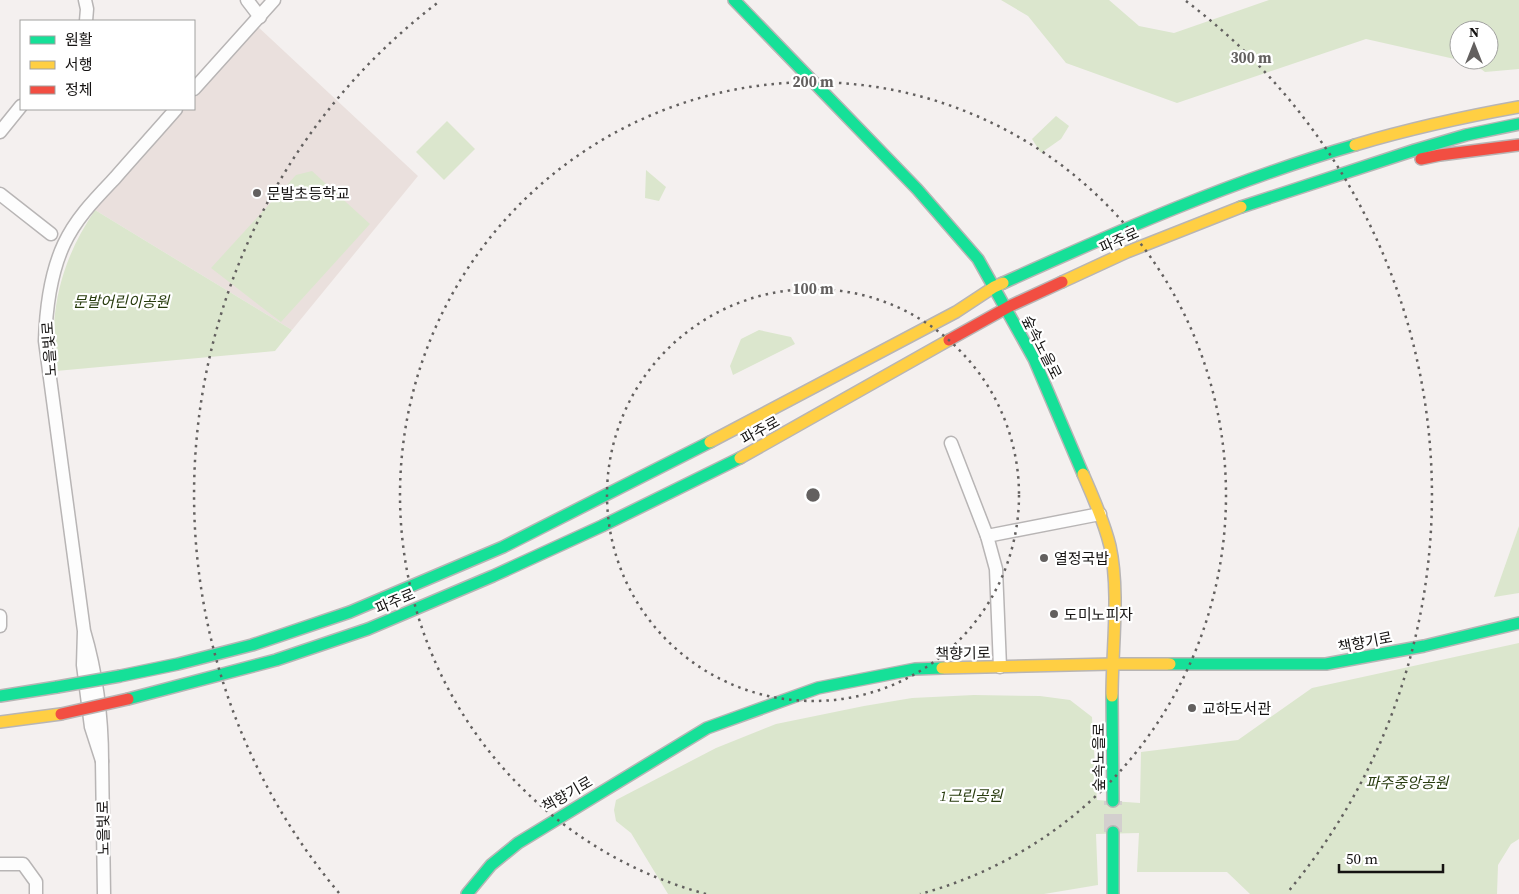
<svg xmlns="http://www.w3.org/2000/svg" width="1519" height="894" font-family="'Source Serif 4','Noto Sans KR',serif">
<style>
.built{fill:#eae0dd}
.green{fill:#dbe6cd}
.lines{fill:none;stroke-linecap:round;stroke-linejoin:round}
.secondary-tunnel{stroke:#d3cfce;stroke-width:18;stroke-dasharray:18 9;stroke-linecap:butt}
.street-casing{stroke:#b8b5b5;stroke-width:15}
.fast-casing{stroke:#b8b5b5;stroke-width:14}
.slow-casing{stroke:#b8b5b5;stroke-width:14}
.jam-casing{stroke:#b8b5b5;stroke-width:14}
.street{stroke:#fdfdfd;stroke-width:12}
.fast{stroke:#16e098;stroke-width:11}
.slow{stroke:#ffcf43;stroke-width:11}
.jam{stroke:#f24e42;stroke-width:11}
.fast-bridge-casing{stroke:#b8b5b5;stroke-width:14;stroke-linecap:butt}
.jam-bridge-casing{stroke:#b8b5b5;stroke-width:14;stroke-linecap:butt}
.fast-bridge{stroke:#16e098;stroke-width:11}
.jam-bridge{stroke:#f24e42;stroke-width:11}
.ring{fill:none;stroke:#63605f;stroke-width:2.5;stroke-dasharray:2.5 5}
.poi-dot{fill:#63605f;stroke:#fff;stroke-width:2}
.labels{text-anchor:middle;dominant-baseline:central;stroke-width:4.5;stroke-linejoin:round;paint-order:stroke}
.poi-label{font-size:15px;fill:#151312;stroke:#fff;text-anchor:start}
.street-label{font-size:15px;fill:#151312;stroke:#fff}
.park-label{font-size:15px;font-style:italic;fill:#273b0d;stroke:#fff}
.centre{fill:#63605f;stroke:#fff;stroke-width:2.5}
.ring-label{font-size:15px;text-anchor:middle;font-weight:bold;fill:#63605f;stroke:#fff;stroke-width:4.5;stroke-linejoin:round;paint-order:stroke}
</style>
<rect width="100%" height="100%" fill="#f4f0ef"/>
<polygon class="built" points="256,25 418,176 292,330 95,210 183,109 194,109 194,97"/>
<g class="green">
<polygon points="1001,0 1109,0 1139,26 1174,33 1269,0 1519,0 1519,69 1485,72 1473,63 1460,60 1489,60 1489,30 1459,30 1459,60 1366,39 1177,103 1066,63 1028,16"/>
<polygon points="1056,116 1069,126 1061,139 1041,153 1032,139"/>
<polygon points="447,121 475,149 444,180 416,152"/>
<polygon points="646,170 666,187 659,201 645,198"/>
<polygon points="312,171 370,224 281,322 211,268 296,175"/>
<path d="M95 210 292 330 275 351 56 371C55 356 53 340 54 325 57 281 71 246 95 210Z"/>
<polygon points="759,330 791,337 795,344 733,375 730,366 741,339"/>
<polygon points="1519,526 1519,593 1494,597"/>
<polygon points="1519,643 1519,839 1511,844 1498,865 1497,894 1250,894 1227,872 1137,872 1139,833 1096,834 1098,885 1044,894 668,894 631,833 616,821 614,810 616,800 716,748 776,724 864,706 912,698 974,695 1040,696 1070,700 1092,717 1097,800 1140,803 1141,752 1238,740 1312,688"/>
</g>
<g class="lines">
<polyline class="secondary-tunnel" points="1113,832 1113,801"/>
<g class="street-casing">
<g id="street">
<polyline points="85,0 87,9 86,21"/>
<polyline points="247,0 260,17"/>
<polyline points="194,89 274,0"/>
<polyline points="0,132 21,106"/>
<polyline points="0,194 51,234"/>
<polyline points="951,443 987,536 996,569 1000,667"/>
<polyline points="987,536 1100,514"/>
<polyline points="0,616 0,626"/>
<path d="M84 631 83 665 91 727 102 761C102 715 97 675 84 631L45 341C46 309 50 274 64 244 76 218 96 198 115 178 135 155 156 132 176 109"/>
<polyline points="102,761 104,894"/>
<polyline points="0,864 23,864 36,882 36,894"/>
</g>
</g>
<g class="fast-casing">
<g id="fast">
<polyline points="734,0 917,189 978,259 1034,359 1083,474"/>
<polyline points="1241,207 1415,150 1466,135 1519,124"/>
<path d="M1003 283C1118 231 1234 180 1355 145"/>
<polyline points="1170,664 1326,664 1424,646 1519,623"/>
<polyline points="120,676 178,664 252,645 350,612 503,547 710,442"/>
<polyline points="0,696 57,687"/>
<polyline points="1112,696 1113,801"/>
<polyline points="128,699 276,660 368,629 493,576 602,526 740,458"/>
<polyline points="1113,832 1113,894"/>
<polyline points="467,894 491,865 518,843 707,728 818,688 915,669 942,668"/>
</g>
</g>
<g class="slow-casing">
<g id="slow">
<path d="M1355 145C1409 129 1463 117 1519 107"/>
<polyline points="1062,282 1127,252 1241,207"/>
<polyline points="710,442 956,312 994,287 1003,283"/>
<polyline points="740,458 949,340"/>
<path d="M1083 474C1093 497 1104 521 1110 546 1120 592 1112 648 1112 696"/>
<polyline points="942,668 1112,664 1170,664"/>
<polyline points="0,722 61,714"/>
</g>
</g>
<g class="jam-casing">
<g id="jam">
<polyline points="1421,159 1440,155 1519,145"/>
<polyline points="949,340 1010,306 1062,282"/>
</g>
</g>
<use href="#street" class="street"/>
<use href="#fast" class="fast"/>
<use href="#slow" class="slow"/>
<use href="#jam" class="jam"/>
<g class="fast-bridge-casing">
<polyline id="fast-bridge" points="57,687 120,676"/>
</g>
<g class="jam-bridge-casing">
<polyline id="jam-bridge" points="61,714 128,699"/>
</g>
<use href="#fast-bridge" class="fast-bridge"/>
<use href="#jam-bridge" class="jam-bridge"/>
</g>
<g class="ring">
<circle cx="813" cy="495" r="206"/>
<path d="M706 894A413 413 0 1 1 920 894"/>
<path d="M339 893A619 619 0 0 1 440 1M1186 1A619 619 0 0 1 1287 893"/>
</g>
<g class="poi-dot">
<circle cx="257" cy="193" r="5"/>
<circle cx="1044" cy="558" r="5"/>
<circle cx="1054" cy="614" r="5"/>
<circle cx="1192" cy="708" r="5"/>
</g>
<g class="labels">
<g class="poi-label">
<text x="267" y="193">문발초등학교</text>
<text x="1054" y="558">열정국밥</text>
<text x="1064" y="614">도미노피자</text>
<text x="1202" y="708">교하도서관</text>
</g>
<g class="street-label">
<text transform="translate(1119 240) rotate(-24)">파주로</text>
<text transform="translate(1042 347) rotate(63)">숲속노을로</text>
<text transform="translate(49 349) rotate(-94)">노을빛로</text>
<text transform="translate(760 430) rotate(-29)">파주로</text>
<text transform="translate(395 601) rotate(-23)">파주로</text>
<text transform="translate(1365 642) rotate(-11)">책향기로</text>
<text transform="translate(963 653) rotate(-1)">책향기로</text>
<text transform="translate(1098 757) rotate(-90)">숲속노을로</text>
<text transform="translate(567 794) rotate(-30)">책향기로</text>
<text transform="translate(103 828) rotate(-91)">노을빛로</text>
</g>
<g class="park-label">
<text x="121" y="301">문발어린이공원</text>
<text x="1407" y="782">파주중앙공원</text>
<text x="971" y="795">1근린공원</text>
</g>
</g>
<circle cx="813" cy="495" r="8" class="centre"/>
<g class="ring-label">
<text x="1251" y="63">300 m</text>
<text x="813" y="87">200 m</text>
<text x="813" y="294">100 m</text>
</g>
<rect x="20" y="20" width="175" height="90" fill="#ffffff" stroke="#a1a1a0"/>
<rect x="30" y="36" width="25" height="8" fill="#16e098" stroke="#a1a1a0"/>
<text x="65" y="45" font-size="15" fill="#151312">원활</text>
<rect x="30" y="61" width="25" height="8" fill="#ffcf43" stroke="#a1a1a0"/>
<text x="65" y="70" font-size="15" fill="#151312">서행</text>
<rect x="30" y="86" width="25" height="8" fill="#f24e42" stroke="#a1a1a0"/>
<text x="65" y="95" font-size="15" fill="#151312">정체</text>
<g transform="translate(1474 45)"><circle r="24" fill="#ffffff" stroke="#a1a1a0"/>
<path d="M0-4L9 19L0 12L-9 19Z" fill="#63605f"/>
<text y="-8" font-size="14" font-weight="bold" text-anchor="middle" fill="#151312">N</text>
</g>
<path d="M1339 864v8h104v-8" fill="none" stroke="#151312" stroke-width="2.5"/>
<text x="1346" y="864" font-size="15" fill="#151312" stroke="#ffffff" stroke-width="4" paint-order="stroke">50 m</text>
</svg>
